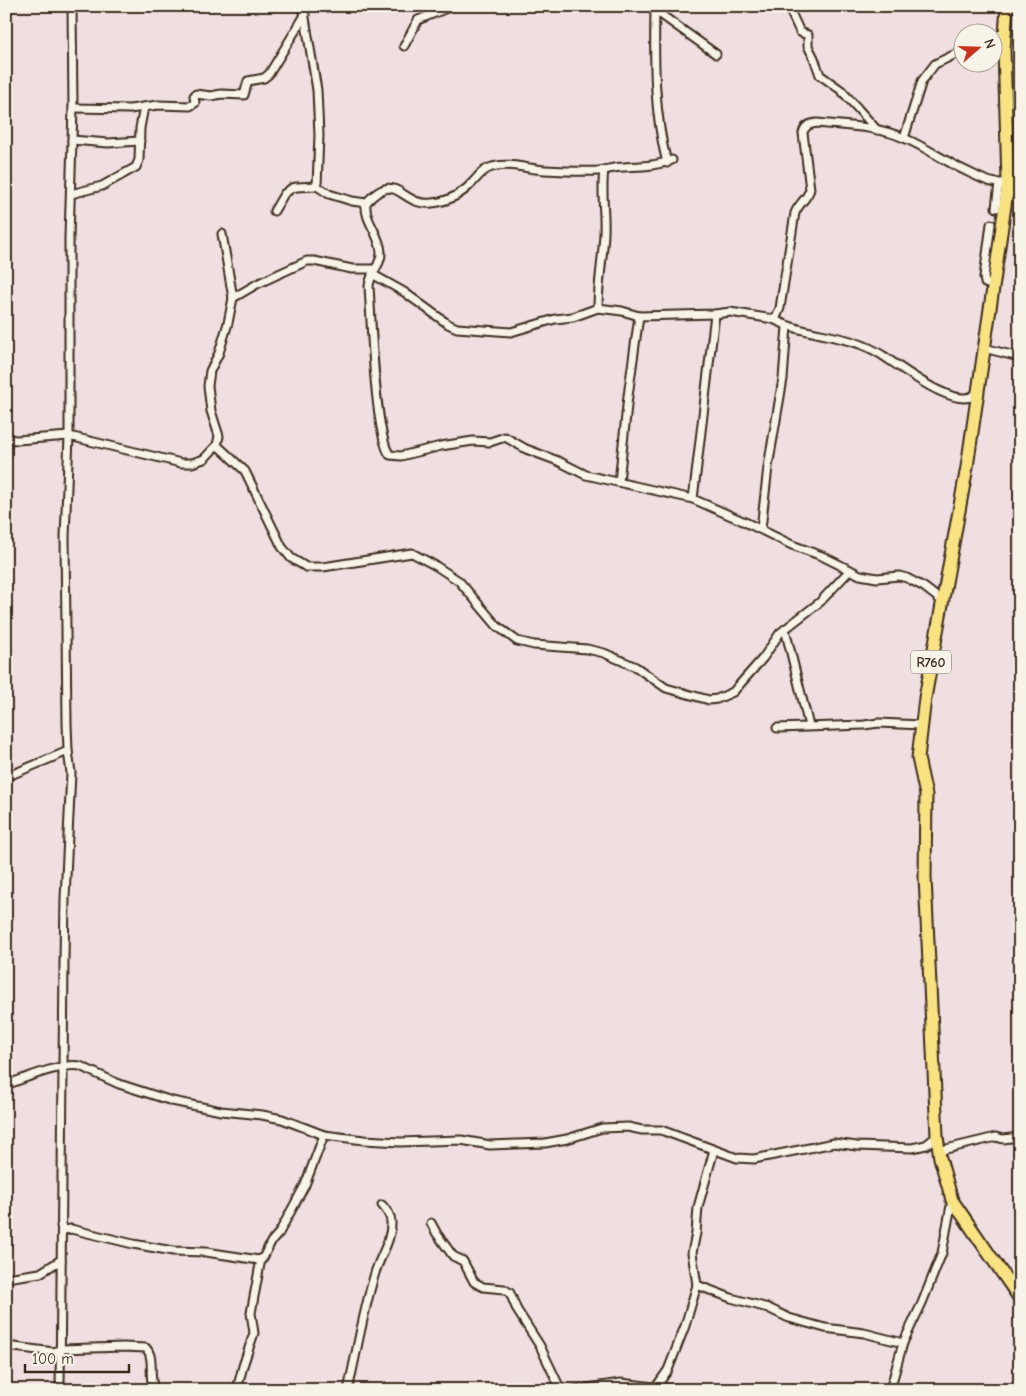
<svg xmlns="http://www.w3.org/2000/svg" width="1026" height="1396" font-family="'Comic Neue',sans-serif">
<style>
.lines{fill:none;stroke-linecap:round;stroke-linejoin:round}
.street-casing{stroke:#3b2a1e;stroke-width:11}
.primary-casing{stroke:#3b2a1e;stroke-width:15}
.street{stroke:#f7f3e8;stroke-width:7}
.primary{stroke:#f8e281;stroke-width:11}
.labels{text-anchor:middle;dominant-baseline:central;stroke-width:4.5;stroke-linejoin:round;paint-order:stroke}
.shield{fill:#f7f3e8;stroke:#73665b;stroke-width:1}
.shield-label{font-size:14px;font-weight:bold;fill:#3b2a1e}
</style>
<rect width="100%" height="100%" fill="#f0dfe1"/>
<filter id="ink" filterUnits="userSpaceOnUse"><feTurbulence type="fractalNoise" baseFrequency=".02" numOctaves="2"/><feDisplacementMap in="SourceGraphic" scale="10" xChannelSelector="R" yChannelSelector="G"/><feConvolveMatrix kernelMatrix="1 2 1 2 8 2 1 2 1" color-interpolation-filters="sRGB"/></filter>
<g filter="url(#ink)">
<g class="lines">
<g class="street-casing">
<g id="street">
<polyline points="303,6 317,90 319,135 317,186"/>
<polyline points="649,6 716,54"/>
<polyline points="788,6 800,32 808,35 808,46 814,58 820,75 841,90 877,130"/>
<path d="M655 11C654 62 654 113 667 163"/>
<polyline points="994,37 1006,32"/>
<polyline points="404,46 418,20 452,6"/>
<polyline points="73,108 130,109 158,105 190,106 195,103 194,96 196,94 211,96 221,94 244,95 248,81 264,78 269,74 305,15"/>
<polyline points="904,138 922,81 935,64 964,50"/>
<polyline points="72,140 108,143 140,141"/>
<polyline points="1007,192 1020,196"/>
<polyline points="71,194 102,186 136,167 139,160 140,128 144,107"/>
<path d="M366 203C364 221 380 234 381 252 382 264 370 273 369 286 371 315 375 438 390 455L401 456 441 446 473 441 490 442 505 437 526 449 558 461 586 475 693 499 745 522 792 545 822 556 860 575 877 578 899 576 907 578 924 587 942 601"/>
<polyline points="996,208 999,183"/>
<path d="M274 211 284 194 292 188 297 187 317 186 329 194 352 201 366 203C398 168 400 207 432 203 447 202 462 194 472 183 478 177 483 169 492 167 508 162 528 169 545 170 562 171 580 172 598 171 606 170 615 167 624 167 640 166 657 166 672 160"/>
<polyline points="991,224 984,277 985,283 993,286"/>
<path d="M372 274 404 292 448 324 457 328 511 332 555 319 573 317 598 308 622 311 639 316 715 314 730 312 773 319 776 318 780 308 795 213C799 203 808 198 810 189L803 133C805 125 810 124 817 123 846 126 877 126 904 138 926 147 946 162 968 172 981 178 993 186 1008 182"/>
<polyline points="233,298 257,284 307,261 314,261 352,269 375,269"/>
<path d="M598 308C598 283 603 258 604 233 605 212 601 191 604 170"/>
<path d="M773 319C807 337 849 333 882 355 898 365 961 415 977 392"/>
<polyline points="984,348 1015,356 1020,360"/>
<polyline points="6,439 17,440 69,436 181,463 192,463 204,459 217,445 219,436 211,411 208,386 210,371 219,353 228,323 233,298 222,234"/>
<polyline points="217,445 245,471 282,547 291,558 306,567 323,567 412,553 436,566 459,581 497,626 517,641 534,645 587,649 604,653 636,667 666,688 709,700 717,699 733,692 763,658 780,633 820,602 850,570"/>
<polyline points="619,482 628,396 639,316"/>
<polyline points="693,499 715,314"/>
<polyline points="761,529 768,467 783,379 787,326"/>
<polyline points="785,629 809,726"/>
<polyline points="777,728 864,725 879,723 921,725"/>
<polyline points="6,777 68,751"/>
<path d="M6 1085C25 1078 62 1063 80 1066L119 1084 172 1101 221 1111 262 1115 282 1119 324 1135 364 1140 400 1142 461 1140 490 1145 545 1143 567 1139 602 1128 628 1127 642 1130H661L737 1158 754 1159 834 1143 857 1146 912 1148 926 1145 937 1136"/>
<polyline points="938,1151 996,1137 1003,1139 1020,1137"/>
<polyline points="431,1223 437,1234 453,1256 463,1261 474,1282 483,1287 504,1289 510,1293 517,1310 540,1346 561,1390"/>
<polyline points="61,1226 64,1230 71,1229 133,1244 173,1251 206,1252 259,1260 263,1258 271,1242 279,1233 305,1185 324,1135"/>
<polyline points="6,1278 40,1273 61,1260"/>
<polyline points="697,1285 731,1298 768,1308 789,1318 825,1328 864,1333 903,1343"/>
<path d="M6 1346 54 1352 61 1349 123 1347 146 1348C156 1359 147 1377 155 1390"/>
<polyline points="656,1387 668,1370 685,1326 697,1285 692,1253 696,1233 698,1207 714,1150"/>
<polyline points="60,1390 64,961 65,898 71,773 68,751 67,723 65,537 69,436 69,237 73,108 72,6"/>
<polyline points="237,1390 243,1366 254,1333 251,1313 261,1259"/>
<path d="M348 1390C357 1351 363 1312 375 1273 380 1256 392 1240 391 1222 391 1215 386 1210 382 1205"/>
<polyline points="574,1390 621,1383 679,1390"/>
<polyline points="890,1390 903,1343 922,1303 942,1253 952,1200"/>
</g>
</g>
<g class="primary-casing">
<polyline id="primary" points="1007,6 1004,49 1008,182 1007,192 967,467 925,698 918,758 926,795 925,877 937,1136 940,1158 952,1200 1020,1299"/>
</g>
<use href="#street" class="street"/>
<use href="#primary" class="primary"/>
</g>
</g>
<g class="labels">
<rect class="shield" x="911" y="650.5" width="40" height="23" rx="4"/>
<g class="shield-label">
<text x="931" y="662">R760</text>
</g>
</g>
<rect width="1026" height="1396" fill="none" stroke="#f7f3e8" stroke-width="25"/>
<rect x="12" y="12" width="1001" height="1371" fill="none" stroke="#3b2a1e" stroke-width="2" filter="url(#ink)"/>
<g transform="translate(978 48) rotate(70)"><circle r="24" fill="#f7f3e8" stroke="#aca397"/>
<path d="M0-4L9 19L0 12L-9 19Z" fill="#c8321e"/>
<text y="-8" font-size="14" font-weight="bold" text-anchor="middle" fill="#3b2a1e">N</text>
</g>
<path d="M25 1364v8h104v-8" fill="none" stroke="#3b2a1e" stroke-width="2.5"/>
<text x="32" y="1364" font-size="15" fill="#3b2a1e" stroke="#f7f3e8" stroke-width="4" paint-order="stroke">100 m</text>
</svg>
